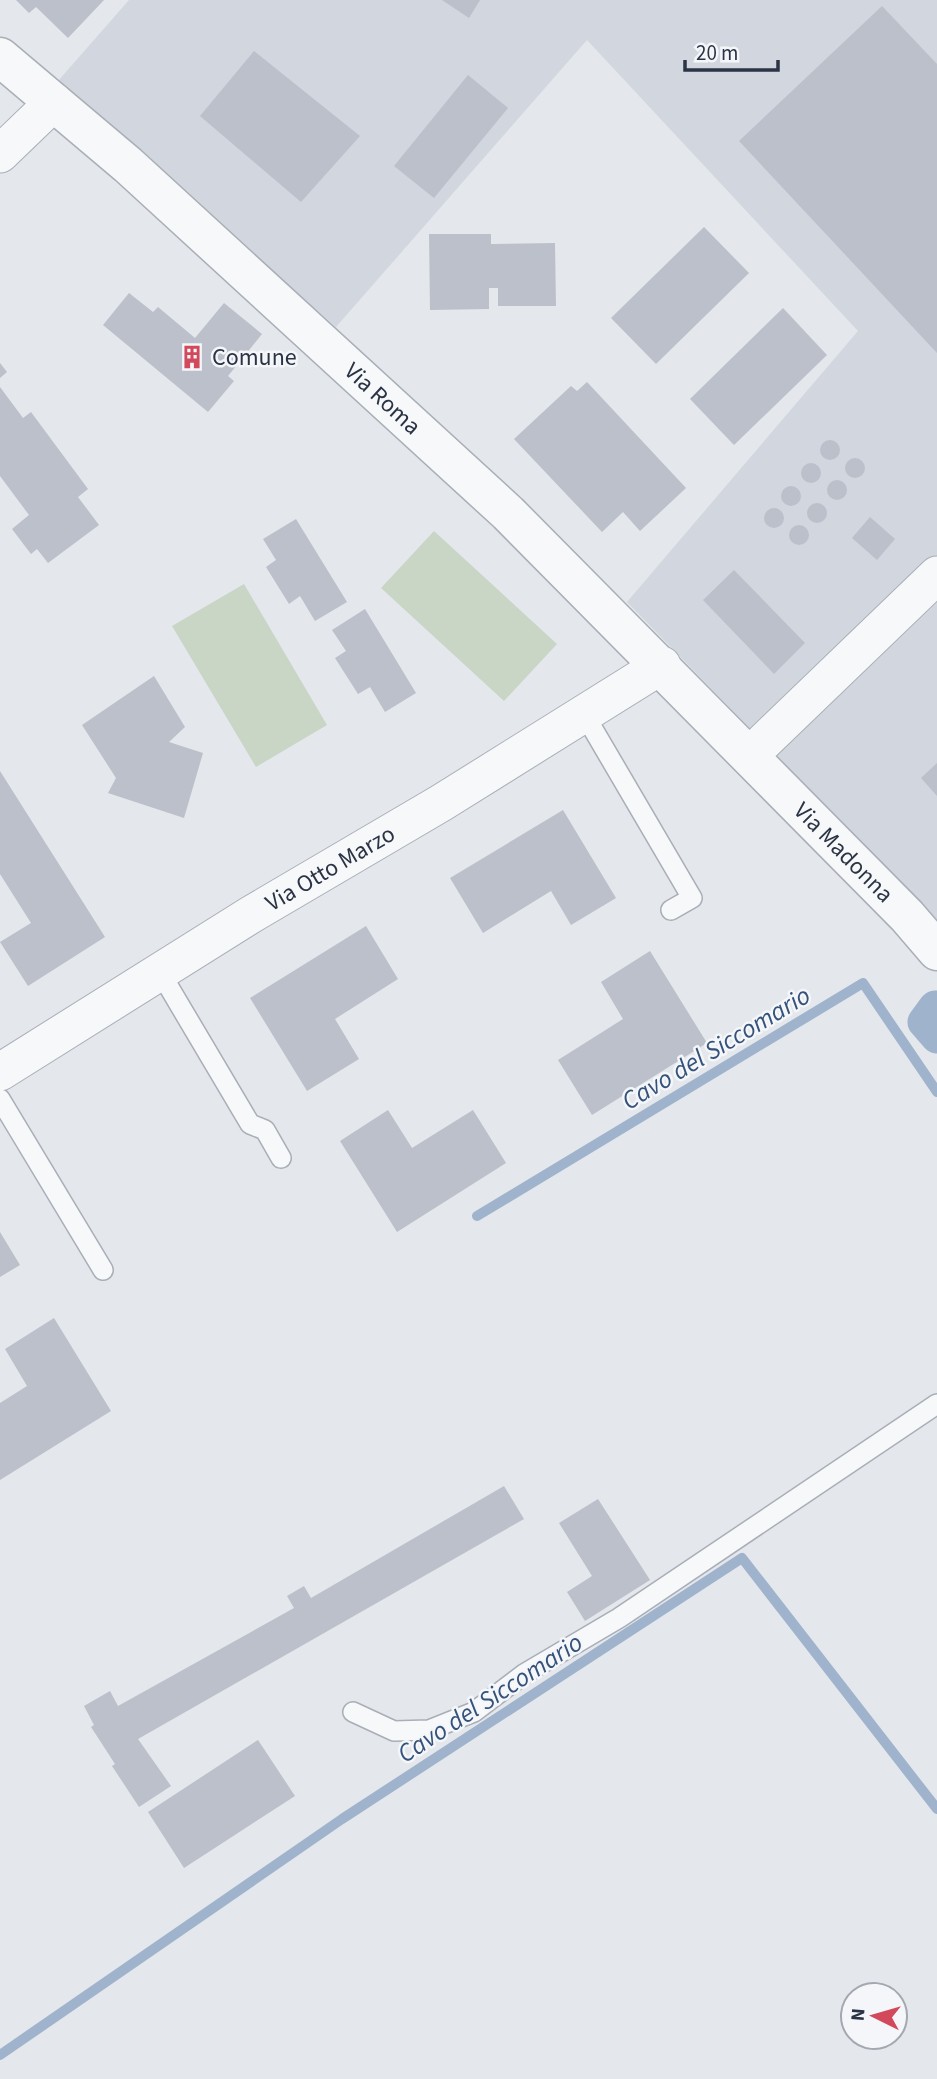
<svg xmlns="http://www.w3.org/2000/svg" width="937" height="2079" font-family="'Source Sans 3',sans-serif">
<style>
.built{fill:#d2d6de}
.green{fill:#c9d6c5}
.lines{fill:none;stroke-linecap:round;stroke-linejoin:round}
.stream{stroke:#9fb4cc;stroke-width:10}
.canal{stroke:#9fb4cc;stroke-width:33}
.building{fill:#bbc0ca}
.service-casing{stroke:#a9aeb7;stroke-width:22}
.minor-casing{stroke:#a9aeb7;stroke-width:39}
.tertiary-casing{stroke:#a9aeb7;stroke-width:41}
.service{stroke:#f7f8fa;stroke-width:19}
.minor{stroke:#f7f8fa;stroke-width:37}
.tertiary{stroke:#f7f8fa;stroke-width:38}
.labels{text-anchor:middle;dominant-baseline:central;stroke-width:5;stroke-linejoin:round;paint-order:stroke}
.poi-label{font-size:24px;fill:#2b3445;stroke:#f4f6f9;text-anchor:start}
.street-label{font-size:24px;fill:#2b3445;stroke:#f4f6f9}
.water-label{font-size:26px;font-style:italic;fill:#34527a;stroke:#f4f6f9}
</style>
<rect width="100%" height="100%" fill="#e4e7ec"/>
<polygon class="built" points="129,0 937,0 937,921 627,602 858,331 587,40 336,327 58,81"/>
<g class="green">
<polygon points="434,531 557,644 504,701 381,588"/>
<polygon points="244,584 327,725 256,767 172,626"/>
</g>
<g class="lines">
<g class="stream">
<polyline points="477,1216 863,983 937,1092"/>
<polyline points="0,2055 342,1819 742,1558 937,1809"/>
</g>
<polyline class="canal" points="935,1007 924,1022 937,1037"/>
</g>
<g class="building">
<polygon points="16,0 104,0 68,38 36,7 29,13"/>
<polygon points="442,0 480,0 469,18"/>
<polygon points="882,6 937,64 937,353 739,141"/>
<polygon points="254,51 360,136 301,202 200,116"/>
<polygon points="468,75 508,108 434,198 394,166"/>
<polygon points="704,227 749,273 656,364 611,318"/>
<polygon points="429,234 491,234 491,244 555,243 556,306 498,306 498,288 489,288 489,309 430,310"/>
<polygon points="129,293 153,312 158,307 195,338 224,303 262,334 228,376 234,381 208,412 103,325"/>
<polygon points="783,308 827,355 734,445 690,399"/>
<polygon points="0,363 7,372 0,378"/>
<polygon points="587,382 686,488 640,531 623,512 602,532 514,439 571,386 577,391"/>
<polygon points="0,387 23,418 31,412 88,489 78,497 99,525 48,563 37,549 31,554 12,529 29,515 0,476"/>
<circle cx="830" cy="450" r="10"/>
<circle cx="855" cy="468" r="10"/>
<circle cx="811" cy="473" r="10"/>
<circle cx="837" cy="490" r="10"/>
<circle cx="791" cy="496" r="10"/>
<circle cx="817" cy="513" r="10"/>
<circle cx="774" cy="518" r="10"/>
<polygon points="870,517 895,539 877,560 852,538"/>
<polygon points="296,519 347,602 315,621 300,596 289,604 266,567 276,560 263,539"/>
<circle cx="799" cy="535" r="10"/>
<polygon points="734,570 805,643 774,674 703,600"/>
<polygon points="365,609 416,693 385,712 370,687 358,694 335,658 346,651 332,630"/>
<polygon points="154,676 185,727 169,742 203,753 184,818 108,793 116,778 82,725"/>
<polygon points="937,763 937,796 921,778"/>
<polygon points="0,771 105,937 28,986 0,942 31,923 0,874"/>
<polygon points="563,810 616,898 571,925 551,891 483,933 450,878"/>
<polygon points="366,926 398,979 335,1019 359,1059 307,1091 250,998"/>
<polygon points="650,951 707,1043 592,1115 558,1060 623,1019 601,982"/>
<polygon points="388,1110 412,1148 473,1110 506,1163 397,1232 340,1141"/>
<polygon points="0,1232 20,1265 0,1277"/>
<polygon points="54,1318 111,1411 0,1480 0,1403 27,1386 5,1349"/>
<polygon points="504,1486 524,1519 138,1739 171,1786 139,1807 112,1766 115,1764 91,1727 94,1725 84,1706 110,1691 118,1706 294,1608 287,1596 304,1586 311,1598"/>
<polygon points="598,1499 650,1580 585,1621 567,1592 592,1576 559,1523"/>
<polygon points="258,1740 295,1796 184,1868 148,1812"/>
</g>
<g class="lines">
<g class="service-casing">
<g id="service">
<polyline points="583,712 692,898 671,910"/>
<polyline points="160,972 250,1124 265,1130 281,1158"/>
<polyline points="0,1099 103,1270"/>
<polyline points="353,1712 394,1731 429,1730 474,1712 524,1674 619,1618 937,1404"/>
</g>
</g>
<g class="minor-casing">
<g id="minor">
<polyline points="0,154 54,102"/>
<polyline points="750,755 937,575"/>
<path id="s1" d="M0 1072 252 914 441 803 662 665"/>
</g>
</g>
<g class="tertiary-casing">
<g id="tertiary">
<path id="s2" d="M0 57 128 165 508 513 907 916 937 951"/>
</g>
</g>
<use href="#service" class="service"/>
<use href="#minor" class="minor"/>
<use href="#tertiary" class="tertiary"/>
</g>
<defs>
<g id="building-bare" transform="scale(1.89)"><path d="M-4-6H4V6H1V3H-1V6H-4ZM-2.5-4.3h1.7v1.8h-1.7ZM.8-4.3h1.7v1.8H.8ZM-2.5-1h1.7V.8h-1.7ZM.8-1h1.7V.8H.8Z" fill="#d1495b" stroke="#f4f6f9" stroke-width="2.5" paint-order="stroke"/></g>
</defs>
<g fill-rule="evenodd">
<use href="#building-bare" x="192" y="357"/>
</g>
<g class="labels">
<g class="poi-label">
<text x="212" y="357">Comune</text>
</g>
<g class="street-label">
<text stroke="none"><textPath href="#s2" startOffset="513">Via Roma</textPath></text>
<text stroke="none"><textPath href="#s2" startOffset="1160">Via Madonna</textPath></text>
<text stroke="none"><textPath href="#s1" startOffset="388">Via Otto Marzo</textPath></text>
</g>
<g class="water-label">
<text transform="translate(716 1048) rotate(-31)">Cavo del Siccomario</text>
<text transform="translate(490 1698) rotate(-33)">Cavo del Siccomario</text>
</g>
</g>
<g transform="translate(874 2016) rotate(275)"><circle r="33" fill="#f4f6f9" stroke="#a4a8b1" stroke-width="2"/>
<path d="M0-5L12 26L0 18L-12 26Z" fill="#d1495b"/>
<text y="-10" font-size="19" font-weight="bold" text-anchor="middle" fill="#2b3445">N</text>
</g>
<path d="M685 60v10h93v-10" fill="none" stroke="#2b3445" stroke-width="3.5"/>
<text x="696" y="60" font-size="21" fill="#2b3445" stroke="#f4f6f9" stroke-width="5" paint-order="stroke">20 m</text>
</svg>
